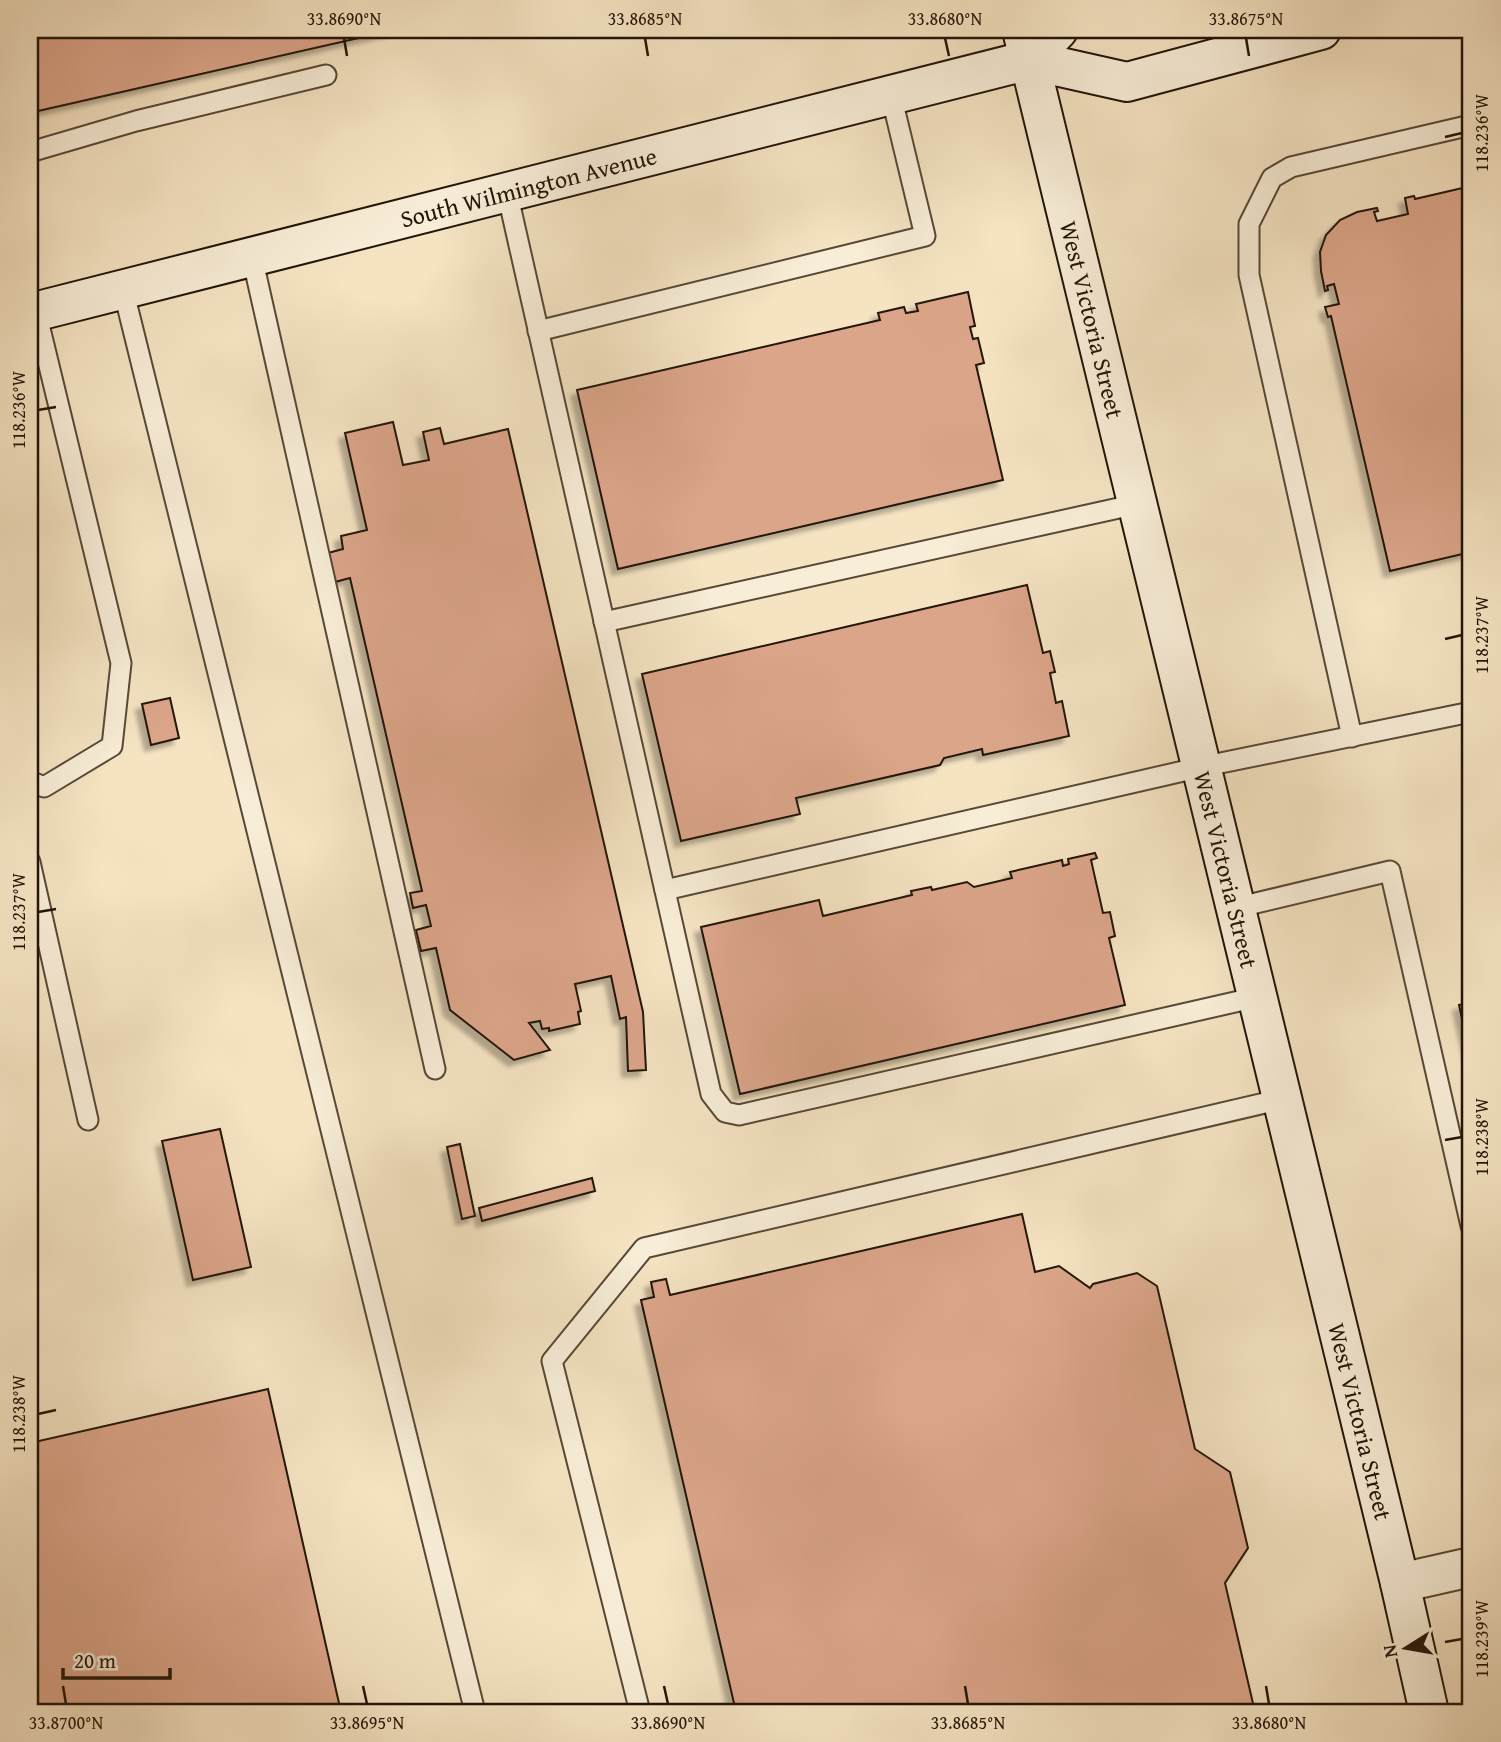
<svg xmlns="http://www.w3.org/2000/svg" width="1501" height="1742" font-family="'Gentium Book Plus',serif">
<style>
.building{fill:#dba589;stroke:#221408;stroke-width:2;filter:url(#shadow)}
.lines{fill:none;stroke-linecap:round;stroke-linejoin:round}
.lane-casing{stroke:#574836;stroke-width:23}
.street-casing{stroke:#574836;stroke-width:42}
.secondary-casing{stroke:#221408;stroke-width:42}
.lane{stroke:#f8edd7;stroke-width:19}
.street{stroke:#f8edd7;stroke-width:38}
.secondary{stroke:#f8edd7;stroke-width:38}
.ticks{fill:none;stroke:#221408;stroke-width:2.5}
.labels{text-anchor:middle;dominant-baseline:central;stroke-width:5;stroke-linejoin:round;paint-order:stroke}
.street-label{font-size:24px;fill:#221408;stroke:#f8edd7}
.neatline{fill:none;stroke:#221408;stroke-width:2.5}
.ticks-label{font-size:18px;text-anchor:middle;fill:#221408}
</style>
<defs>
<filter id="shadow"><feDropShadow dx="-6" dy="6" stdDeviation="2" flood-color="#0004"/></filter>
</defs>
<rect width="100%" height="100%" fill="#f5e3c2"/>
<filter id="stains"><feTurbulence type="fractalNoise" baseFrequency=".00286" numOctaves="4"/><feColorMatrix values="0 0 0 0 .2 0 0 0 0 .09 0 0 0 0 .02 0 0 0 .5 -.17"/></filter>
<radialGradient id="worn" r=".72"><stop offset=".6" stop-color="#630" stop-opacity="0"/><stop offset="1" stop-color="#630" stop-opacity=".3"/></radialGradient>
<g class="building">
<polygon points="30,30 394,30 38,111 30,75"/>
<polygon points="1471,186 1471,552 1390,571 1331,316 1328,317 1325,307 1339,304 1334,284 1327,286 1328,290 1325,291 1321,271 1320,252 1326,235 1340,220 1357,212 1377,208 1378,211 1374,212 1377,221 1408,214 1405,198 1414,196 1415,199"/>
<polygon points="968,292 975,326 970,327 973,339 978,338 984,363 976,365 1003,480 618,569 577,390 880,320 878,313 904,307 906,313 918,311 916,304"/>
<polygon points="393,422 403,465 429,460 423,432 440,428 444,444 508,429 643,1012 646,1070 628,1071 626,1017 620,1019 611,976 575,984 581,1011 578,1012 580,1024 549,1031 549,1028 542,1029 540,1021 529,1023 550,1050 514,1060 450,1010 436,948 421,951 416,930 431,926 426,905 413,908 410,893 422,891 350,578 335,582 328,553 343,549 341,536 367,530 345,433"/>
<polygon points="1027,585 1043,653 1050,651 1055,672 1050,673 1056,703 1062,701 1069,736 983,755 982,749 944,758 940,765 796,798 800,814 681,841 642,674"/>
<polygon points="170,698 179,738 151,745 142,704"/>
<polygon points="1095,853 1097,858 1091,860 1103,913 1110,912 1115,936 1109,938 1125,1005 740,1094 701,927 819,900 823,916 912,895 911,891 931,887 932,890 967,882 974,887 1012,878 1010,872 1062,860 1063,866 1069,864 1068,859"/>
<polygon points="1471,1002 1471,1060 1459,1005"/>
<polygon points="220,1129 251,1267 193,1280 162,1141"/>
<polygon points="460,1144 475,1216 462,1219 447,1147"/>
<polygon points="592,1178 595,1191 482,1221 479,1208"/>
<polygon points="1022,1214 1035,1272 1059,1266 1090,1288 1093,1284 1137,1273 1157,1286 1195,1449 1230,1472 1248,1548 1225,1583 1255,1712 736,1712 641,1300 654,1297 651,1282 666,1279 670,1295"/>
<polygon points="268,1389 341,1712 30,1712 30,1443"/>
</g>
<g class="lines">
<g class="lane-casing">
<g id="lane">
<polyline points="30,152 136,121 326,75"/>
<polyline points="507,192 711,1094 725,1112 739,1115 1257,997"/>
<polyline points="252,257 435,1069"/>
<polyline points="123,289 475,1712"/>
<polyline points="538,331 925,236 891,95"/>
<polyline points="604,622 1137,504"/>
<polyline points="1352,737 1249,275 1249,224 1272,178 1291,167 1471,125"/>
<polyline points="30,781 44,787 112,746 121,663 36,312"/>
<polyline points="30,862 88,1120"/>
<polyline points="665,890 1201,767 1471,712"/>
<polyline points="1235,908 1390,871 1471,1226"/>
<polyline points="640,1712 552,1361 644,1248 1282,1099"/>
</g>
</g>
<g class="street-casing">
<polyline id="street" points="1400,1583 1471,1567"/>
</g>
<g class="secondary-casing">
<g id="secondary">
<path id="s1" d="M1022 30 1400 1583 1429 1712"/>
<polyline points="1029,60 1058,30"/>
<path id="s2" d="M30 313 1029 60 1127 82 1321 30"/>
</g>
</g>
<use href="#lane" class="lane"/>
<use href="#street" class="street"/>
<use href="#secondary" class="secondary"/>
</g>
<path class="ticks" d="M344 38 347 56M645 38 648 56M945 38 949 56M1246 38 1249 56M1445 137 1462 133M38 410 56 407M1445 639 1462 635M38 912 56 909M1445 1140 1462 1137M38 1414 56 1410M1445 1642 1462 1639M63 1686 66 1704M363 1686 367 1704M664 1686 668 1704M965 1686 968 1704M1266 1686 1269 1704"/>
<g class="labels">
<g class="street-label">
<text stroke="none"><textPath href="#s2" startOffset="514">South Wilmington Avenue</textPath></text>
<text stroke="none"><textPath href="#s1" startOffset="298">West Victoria Street</textPath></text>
<text stroke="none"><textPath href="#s1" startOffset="864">West Victoria Street</textPath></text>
<text stroke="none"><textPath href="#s1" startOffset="1432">West Victoria Street</textPath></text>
</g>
</g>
<rect width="1501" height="1742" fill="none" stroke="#f5e3c2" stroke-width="77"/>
<g transform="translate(1406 1648) rotate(259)" stroke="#f8edd7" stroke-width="5" paint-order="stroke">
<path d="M0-5L12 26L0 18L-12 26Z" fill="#221408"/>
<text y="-10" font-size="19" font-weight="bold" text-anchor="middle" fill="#221408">N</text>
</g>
<path d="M63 1668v10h107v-10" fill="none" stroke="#221408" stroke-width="3.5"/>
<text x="74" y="1668" font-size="21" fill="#221408" stroke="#f8edd7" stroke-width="5" paint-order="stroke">20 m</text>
<rect x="38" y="38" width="1424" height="1666" class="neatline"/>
<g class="ticks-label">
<text x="344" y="25">33.8690°N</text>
<text x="645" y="25">33.8685°N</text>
<text x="945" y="25">33.8680°N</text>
<text x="1246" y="25">33.8675°N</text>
<text transform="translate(1482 133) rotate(-90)" y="6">118.236°W</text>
<text transform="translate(19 410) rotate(-90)" y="6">118.236°W</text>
<text transform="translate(1482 635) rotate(-90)" y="6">118.237°W</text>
<text transform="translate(19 912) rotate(-90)" y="6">118.237°W</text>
<text transform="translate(1482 1137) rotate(-90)" y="6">118.238°W</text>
<text transform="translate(19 1414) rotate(-90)" y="6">118.238°W</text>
<text transform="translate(1482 1639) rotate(-90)" y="6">118.239°W</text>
<text x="66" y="1729">33.8700°N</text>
<text x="367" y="1729">33.8695°N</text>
<text x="668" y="1729">33.8690°N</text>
<text x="968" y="1729">33.8685°N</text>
<text x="1269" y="1729">33.8680°N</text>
</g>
<rect width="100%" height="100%" filter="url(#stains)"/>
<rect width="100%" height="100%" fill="url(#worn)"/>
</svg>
